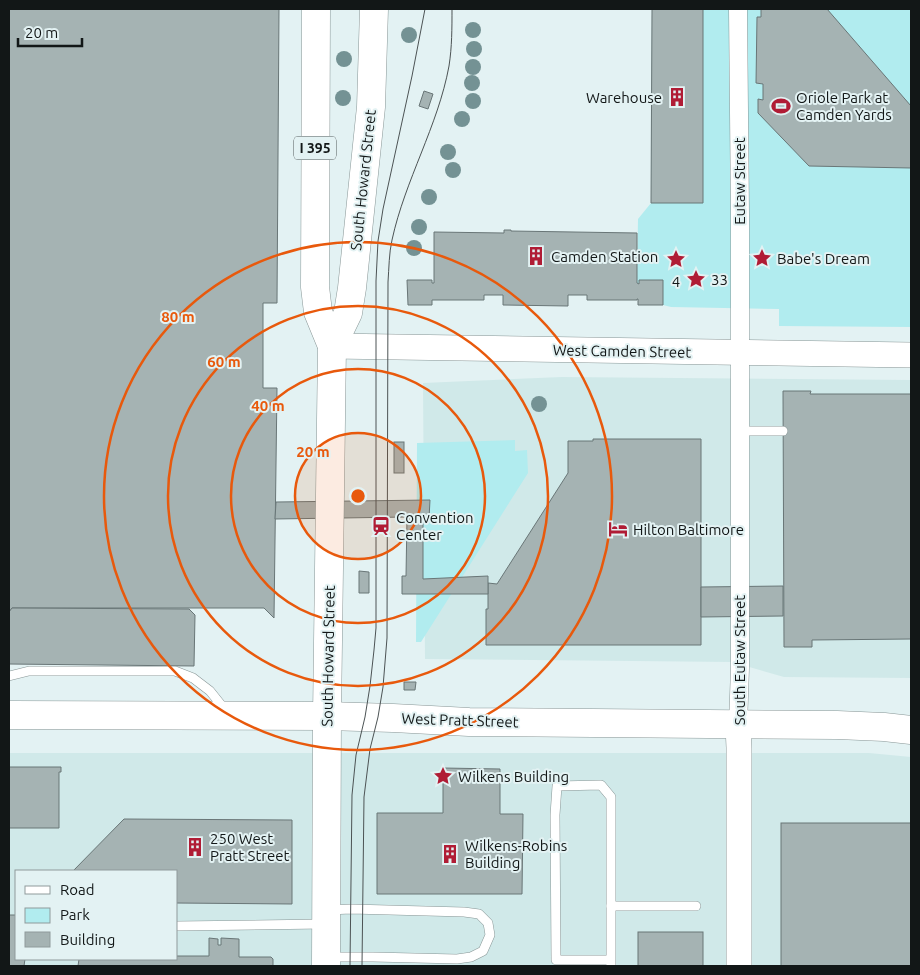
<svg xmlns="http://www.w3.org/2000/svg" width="920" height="975" font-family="Ubuntu,sans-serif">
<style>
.built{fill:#d0e9e9;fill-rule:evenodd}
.green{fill:#b1ecef}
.building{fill:#a5b3b3;stroke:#697677}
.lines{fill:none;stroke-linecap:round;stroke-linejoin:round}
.lane-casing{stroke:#889696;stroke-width:10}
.street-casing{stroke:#889696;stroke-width:19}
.secondary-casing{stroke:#889696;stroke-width:26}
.primary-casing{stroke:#889696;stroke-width:29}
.lane{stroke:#fff;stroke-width:9}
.street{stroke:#fff;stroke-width:18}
.secondary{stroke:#fff;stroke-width:25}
.primary{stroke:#fff;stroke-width:28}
.tram{stroke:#4c5354;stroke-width:1}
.tree{fill:#749294}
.ring{fill:none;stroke:#e8590c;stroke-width:2.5}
.labels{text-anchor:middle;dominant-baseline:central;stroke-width:4;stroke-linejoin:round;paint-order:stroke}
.shield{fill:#e3f2f3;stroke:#515959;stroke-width:1}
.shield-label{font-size:14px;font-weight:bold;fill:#121717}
.poi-label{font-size:15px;fill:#121717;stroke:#e3f2f3;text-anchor:start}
.street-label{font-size:15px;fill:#121717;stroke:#e3f2f3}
.centre{fill:#e8590c;stroke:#e3f2f3;stroke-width:2.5}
.ring-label{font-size:15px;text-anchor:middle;font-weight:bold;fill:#e8590c;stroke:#e3f2f3;stroke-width:4;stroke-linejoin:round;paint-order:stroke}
</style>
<rect width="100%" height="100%" fill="#e3f2f3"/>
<g class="built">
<polygon points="562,377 911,380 911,678 784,677 732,662 425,659 423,383"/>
<path d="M9 753H869L911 757V966H9ZM16 871H176V959H16Z"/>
</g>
<g class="green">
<polygon points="652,9 911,9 911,327 779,326 779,309 671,307 663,305 663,280 639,280 639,284 637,283 638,219 651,203"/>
<polygon points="515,440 515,451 527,450 528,473 421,642 416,642 417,443"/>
</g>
<g class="building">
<polygon points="9,9 279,9 277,303 263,303 263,388 277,388 274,618 264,608 12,608 9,612"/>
<polygon points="652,9 703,9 703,203 651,203"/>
<polygon points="761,9 827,9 911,106 911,168 809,166 758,113 758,99 763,100 763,84 756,83 757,17 761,17"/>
<polygon points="424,91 433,94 428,109 419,106"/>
<polygon points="504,230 511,230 511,231 637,233 637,283 639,284 639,280 663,280 663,305 638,305 638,299 637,299 637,300 587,300 587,295 568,295 568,306 503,305 503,295 484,295 484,300 432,300 432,305 408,305 407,280 432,280 432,283 434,283 434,232 504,233"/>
<polygon points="783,391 811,391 810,394 911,394 911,639 812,640 812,647 784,647"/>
<polygon points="593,439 701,439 701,645 486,645 486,609 488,609 488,583 497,584 568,473 568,441 593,441"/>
<rect x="394" y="442" width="10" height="31"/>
<polygon points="430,500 429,519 423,519 423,579 488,576 488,594 402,594 402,576 406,576 407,517 275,519 276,502"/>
<polygon points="359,571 369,572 369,593 359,593"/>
<polygon points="783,586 783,616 701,617 701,587"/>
<polygon points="12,608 189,609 195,615 194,666 9,664 9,612"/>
<polygon points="404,682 416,682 415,690 404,690"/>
<polygon points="9,767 61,767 61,772 59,772 59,828 9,828"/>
<polygon points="443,768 500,769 500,814 523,814 522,894 377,894 377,813 443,813"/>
<polygon points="124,819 292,820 292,904 176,903 176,871 73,871"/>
<rect x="781" y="823" width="130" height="143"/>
<polygon points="9,915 16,915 16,959 25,959 24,966 9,966"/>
<rect x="638" y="932" width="65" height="34"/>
<polygon points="209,938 218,939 218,945 221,945 221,938 239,939 239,957 271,957 273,959 273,966 78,966 79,959 176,959 176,956 209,956"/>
</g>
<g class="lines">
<g class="lane-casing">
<g id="lane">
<polyline points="739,431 783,431"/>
<polyline points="9,676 29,671 175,671 193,678 210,691 226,711"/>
<polyline points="611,906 696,906"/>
<polyline points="328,910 351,909 464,912 479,914 488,923 490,935 483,951 471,957 457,959 373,957 329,957"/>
<polyline points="176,926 323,924"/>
<polyline points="611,966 611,797 601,785 557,786 555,815 556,960 611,960"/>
</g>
</g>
<g class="street-casing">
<polyline id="street" points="738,9 740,215 740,668 738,725"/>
</g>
<g class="secondary-casing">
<g id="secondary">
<polyline points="332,346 911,355"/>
<polyline points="738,725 739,748 739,966"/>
</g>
</g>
<g class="primary-casing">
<g id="primary">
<polyline points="316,9 315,287 318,312 332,346 327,716 326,966"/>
<polyline points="332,346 348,313 352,288 371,107 374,9"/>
<polyline points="9,715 327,716 393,718 469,722 837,725 884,727 911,730"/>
</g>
</g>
<use href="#lane" class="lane"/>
<use href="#street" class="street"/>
<use href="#secondary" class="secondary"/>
<use href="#primary" class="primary"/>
<g class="tram">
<polyline points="350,966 352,795 356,755 365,717 370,686 374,650 376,628 376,281 378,241 383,209 412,76 425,9"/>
<path d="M362 966 364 797 370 749 378 717 383 687 387 638 388 282C389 268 389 253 392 240 405 180 438 126 449 66 452 47 452 28 452 9"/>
</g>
</g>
<g class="tree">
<circle cx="473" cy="30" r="8"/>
<circle cx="409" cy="35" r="8"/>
<circle cx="474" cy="49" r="8"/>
<circle cx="344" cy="59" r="8"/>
<circle cx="473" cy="67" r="8"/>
<circle cx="472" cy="83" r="8"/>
<circle cx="343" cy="98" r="8"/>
<circle cx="473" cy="101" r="8"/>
<circle cx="462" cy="119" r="8"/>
<circle cx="448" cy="152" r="8"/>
<circle cx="453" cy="170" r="8"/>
<circle cx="429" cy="197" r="8"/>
<circle cx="419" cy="227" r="8"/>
<circle cx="414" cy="248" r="8"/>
<circle cx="539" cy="404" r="8"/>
</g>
<circle cx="358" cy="496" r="63" fill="#e8590c" fill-opacity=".12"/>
<g class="ring">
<circle cx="358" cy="496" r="63"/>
<circle cx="358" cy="496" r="127"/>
<circle cx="358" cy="496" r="190"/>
<circle cx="358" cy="496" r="254"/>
</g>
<defs>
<g id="building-bare" transform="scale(1.5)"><path d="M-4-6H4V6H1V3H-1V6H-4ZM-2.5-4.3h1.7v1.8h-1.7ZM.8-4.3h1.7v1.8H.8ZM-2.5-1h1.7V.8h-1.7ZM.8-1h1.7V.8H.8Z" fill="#b01c35" stroke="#e3f2f3" stroke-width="2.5" paint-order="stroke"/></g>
<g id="stadium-bare" transform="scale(1.5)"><path d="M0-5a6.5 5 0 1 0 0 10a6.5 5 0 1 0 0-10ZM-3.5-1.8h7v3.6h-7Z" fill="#b01c35" stroke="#e3f2f3" stroke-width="2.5" paint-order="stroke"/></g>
<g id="sight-bare" transform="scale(1.5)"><path d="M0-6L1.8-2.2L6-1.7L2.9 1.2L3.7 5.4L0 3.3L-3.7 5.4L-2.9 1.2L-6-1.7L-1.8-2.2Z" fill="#b01c35" stroke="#e3f2f3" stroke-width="2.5" paint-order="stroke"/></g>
<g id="station-bare" transform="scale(1.5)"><path d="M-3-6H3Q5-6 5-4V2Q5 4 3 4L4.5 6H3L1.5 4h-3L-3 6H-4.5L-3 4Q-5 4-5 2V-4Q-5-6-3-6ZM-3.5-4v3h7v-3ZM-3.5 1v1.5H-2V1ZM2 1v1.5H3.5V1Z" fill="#b01c35" stroke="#e3f2f3" stroke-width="2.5" paint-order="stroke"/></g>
<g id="hotel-bare" transform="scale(1.5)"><path d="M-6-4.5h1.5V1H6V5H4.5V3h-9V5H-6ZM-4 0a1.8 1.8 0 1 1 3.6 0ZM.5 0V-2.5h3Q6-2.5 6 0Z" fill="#b01c35" stroke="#e3f2f3" stroke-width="2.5" paint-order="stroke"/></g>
</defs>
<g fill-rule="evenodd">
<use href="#building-bare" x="677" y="97"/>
<use href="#stadium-bare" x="781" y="106"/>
<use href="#building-bare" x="536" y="256"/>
<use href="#sight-bare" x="762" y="258"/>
<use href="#sight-bare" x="676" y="259"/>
<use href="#sight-bare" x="696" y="279"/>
<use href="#station-bare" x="381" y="526"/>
<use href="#hotel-bare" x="618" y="529"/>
<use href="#sight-bare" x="443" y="776"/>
<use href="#building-bare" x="195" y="847"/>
<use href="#building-bare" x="450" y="854"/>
</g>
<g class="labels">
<rect class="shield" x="294" y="136.5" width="42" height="23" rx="4"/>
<g class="shield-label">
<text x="315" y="148">I 395</text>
</g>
<g class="poi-label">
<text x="662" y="97" text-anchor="end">Warehouse</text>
<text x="796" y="97">Oriole Park at<tspan x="796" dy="17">Camden Yards</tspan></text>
<text x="551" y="256">Camden Station</text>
<text x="777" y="258">Babe's Dream</text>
<text x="711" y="279">33</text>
<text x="676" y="281" text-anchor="middle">4</text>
<text x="396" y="517">Convention<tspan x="396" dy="17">Center</tspan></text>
<text x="633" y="529">Hilton Baltimore</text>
<text x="458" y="776">Wilkens Building</text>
<text x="210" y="838">250 West<tspan x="210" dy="17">Pratt Street</tspan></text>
<text x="465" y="845">Wilkens-Robins<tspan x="465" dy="17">Building</tspan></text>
</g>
<g class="street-label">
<text transform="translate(363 180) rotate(-84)">South Howard Street</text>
<text transform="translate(739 181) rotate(-90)">Eutaw Street</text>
<text transform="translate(622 351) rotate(1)">West Camden Street</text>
<text transform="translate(328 656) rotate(-89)">South Howard Street</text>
<text transform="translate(739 660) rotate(-90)">South Eutaw Street</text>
<text transform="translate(460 720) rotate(2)">West Pratt Street</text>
</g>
</g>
<circle cx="358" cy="496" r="8" class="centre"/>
<g class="ring-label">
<text x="178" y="322">80 m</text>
<text x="224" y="367">60 m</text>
<text x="268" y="411">40 m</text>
<text x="313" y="457">20 m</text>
</g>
<rect width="920" height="975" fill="none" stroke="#121717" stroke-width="20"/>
<rect x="15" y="870" width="162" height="90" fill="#e3f2f3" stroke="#8f9a9b"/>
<rect x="25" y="886" width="25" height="8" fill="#ffffff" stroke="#8f9a9b"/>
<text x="60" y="895" font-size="15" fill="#121717">Road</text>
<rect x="25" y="908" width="25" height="15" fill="#b1ecef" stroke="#8f9a9b"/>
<text x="60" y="920" font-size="15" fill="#121717">Park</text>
<rect x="25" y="932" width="25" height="15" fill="#a5b3b3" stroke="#8f9a9b"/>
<text x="60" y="945" font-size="15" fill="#121717">Building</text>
<path d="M18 38v8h64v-8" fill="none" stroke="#121717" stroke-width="2.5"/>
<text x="25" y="38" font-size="15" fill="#121717" stroke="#e3f2f3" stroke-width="4" paint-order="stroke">20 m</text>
</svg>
